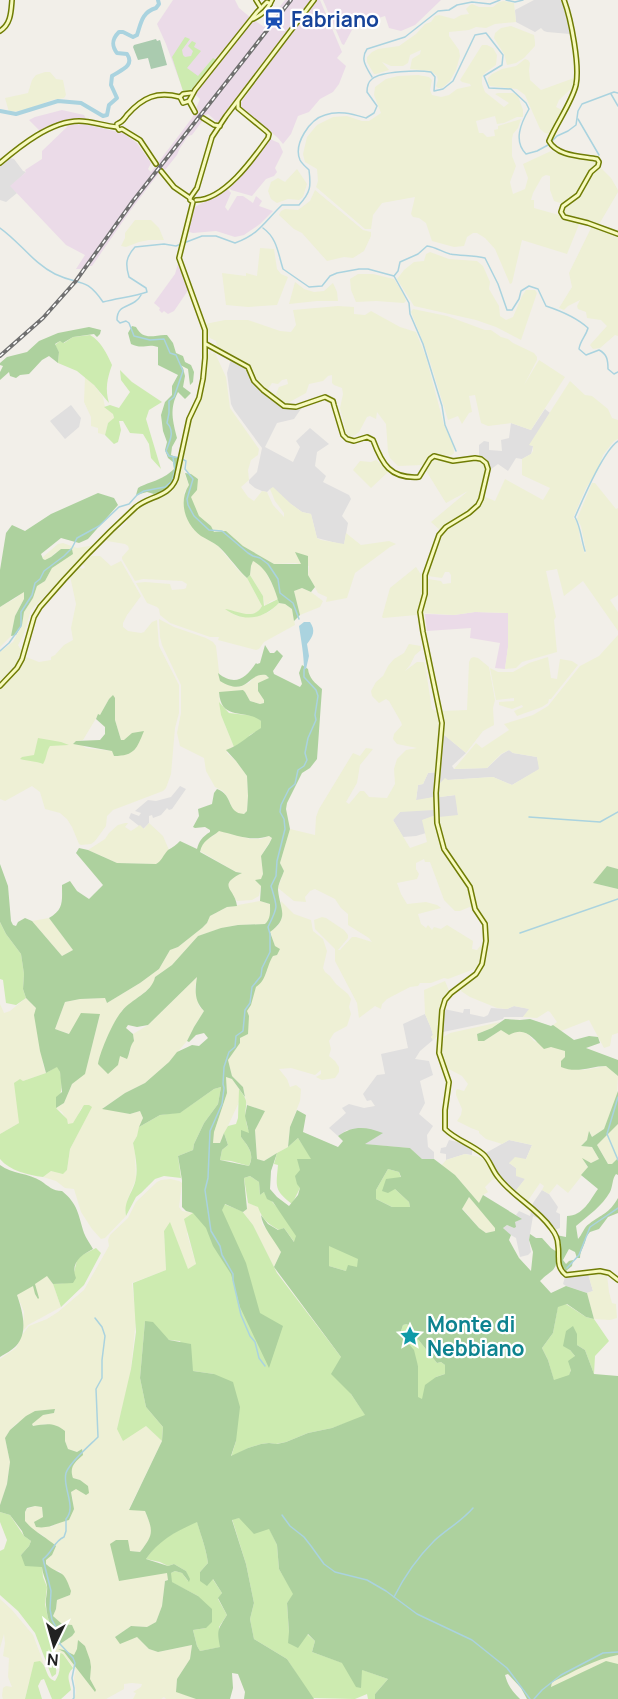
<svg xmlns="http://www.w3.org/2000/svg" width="618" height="1699" font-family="Manrope,sans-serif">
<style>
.residential{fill:#e0dfdf}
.industrial{fill:#ebdbe8}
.farmland{fill:#eef0d5;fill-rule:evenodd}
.grass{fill:#cdebb0}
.forest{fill:#add19e;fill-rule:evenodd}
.cemetery{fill:#aacbaf}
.water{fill:#aad3df}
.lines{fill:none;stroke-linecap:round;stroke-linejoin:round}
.stream{stroke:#aad3df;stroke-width:1.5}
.river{stroke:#aad3df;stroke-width:4}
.secondary-casing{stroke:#707d05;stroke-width:6}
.secondary{stroke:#f7fabf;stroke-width:3}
.rail-casing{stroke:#707070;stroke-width:4}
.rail{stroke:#fff;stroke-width:1.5;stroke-dasharray:4.5;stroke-linecap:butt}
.labels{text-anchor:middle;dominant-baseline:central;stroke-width:4.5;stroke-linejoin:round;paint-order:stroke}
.transit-label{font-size:21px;font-weight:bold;fill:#164399;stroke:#fff;text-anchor:start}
.culture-label{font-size:21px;font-weight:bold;fill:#0d838f;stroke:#fff;text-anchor:start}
</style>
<rect width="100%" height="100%" fill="#f2efe9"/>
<g class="residential">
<polygon points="534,0 562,0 570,34 547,32 544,31 541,28 535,32 516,22 515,10"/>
<polygon points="10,158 14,159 23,171 26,172 11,186 17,193 6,202 0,200 0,167"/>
<polygon points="231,359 244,367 248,371 256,387 274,402 287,409 293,409 303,406 294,419 277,423 265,447 293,462 300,447 296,441 310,428 329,444 317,452 315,466 326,476 323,482 349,495 351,499 342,516 348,523 344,545 317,538 311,514 302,512 270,489 267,492 262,491 255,488 249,483 249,480 257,472 262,448 234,410 231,404 227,373"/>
<polygon points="71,405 81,418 79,427 65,439 50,421"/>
<polygon points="545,409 550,413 530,445 533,446 531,454 522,459 516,458 508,471 498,464 490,470 488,462 479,457 479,445 484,441 489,442 489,450 502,451 501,440 509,438 511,423 531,430"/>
<polygon points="443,734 466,753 452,766 454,769 487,768 502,754 509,750 513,753 537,757 540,769 512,785 493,777 448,780 440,797 456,795 458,815 440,832 438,832 434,816 423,820 426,833 416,836 403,837 393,820 400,812 434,797 416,801 418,785 423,784 428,773 439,772"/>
<polygon points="180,786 186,789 172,809 169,810 167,808 161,815 153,818 152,815 149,816 149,823 143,829 129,818 131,813 139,816 141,813 135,811 148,800 156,801 171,797"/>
<polygon points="514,1006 530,1009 523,1017 504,1017 503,1019 496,1021 443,1032 444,1009 463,1013 464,1009 470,1009 470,1014 484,1017 488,1015 491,1008 507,1009"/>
<polygon points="425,1014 431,1028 433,1035 431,1037 433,1040 420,1051 415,1059 429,1061 433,1075 420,1081 425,1103 419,1114 433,1126 427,1135 428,1147 434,1152 434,1159 423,1160 410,1148 363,1144 382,1133 347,1130 338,1136 329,1128 346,1113 342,1108 349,1104 364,1108 375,1106 371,1100 367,1101 363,1094 377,1075 385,1074 381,1054 408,1048 403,1024"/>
<polygon points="449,1140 466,1144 472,1147 472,1155 465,1154 446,1160 446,1154 440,1153 441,1148 446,1147"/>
<polygon points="509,1140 532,1145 526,1159 509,1163 516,1168 525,1179 514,1193 497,1175 484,1154"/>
<polygon points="542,1190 549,1194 558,1207 556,1212 560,1214 560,1228 552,1231 542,1220 533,1216 529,1240 531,1252 528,1255 520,1257 516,1238 509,1234 503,1228 507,1225 514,1228 515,1222 521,1219 516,1215 519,1211 530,1216 533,1203"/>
<polygon points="588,1274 593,1291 587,1293 566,1286 563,1284 565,1277"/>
</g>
<g class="industrial">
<polygon points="173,0 235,0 239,8 251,18 191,91 183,90 166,44 157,24"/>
<polygon points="285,0 313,0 221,120 217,122 208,114 204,116 203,120 192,135 188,136 180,148 177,155 165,170 162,169 130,211 92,266 89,266 87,269 76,269 85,255 66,245 10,186 26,172 25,170 42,159 42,151 69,125 83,124 123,133 137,143 151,163 148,169 151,172 192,118 200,99 195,94 253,21 254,20 264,27"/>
<polygon points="316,0 320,0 342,52 337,58 346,66 339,84 333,92 320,99 309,112 298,116 291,134 283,144 278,138 239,105"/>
<polygon points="323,0 441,0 415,25 401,31 389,28 385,16 354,26 344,45 342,44"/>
<polygon points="62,110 84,115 86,119 73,120 40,131 29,120 35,117"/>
<polygon points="270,139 279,143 283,152 275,168 277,172 274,176 266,179 252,196 231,190 229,188 237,181"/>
<polygon points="228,189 231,193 225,207 228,211 237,196 243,196 253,203 256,196 262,201 259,206 273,211 260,224 244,235 235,237 216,231 193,233 186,231 193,208"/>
<polygon points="178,264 189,289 174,311 168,314 164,311 162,313 159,310 160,308 154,303 175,274"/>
<polygon points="475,612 508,613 508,647 505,669 495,668 500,643 470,638 471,628 427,631 425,614 454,615"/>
</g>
<g class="farmland">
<polygon points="504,1 514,3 516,22 495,24 486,28 476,27 469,30 449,32 449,36 459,50 460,56 456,70 450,81 442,88 438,88 436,86 438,80 437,76 431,71 410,69 412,59 420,54 421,50 410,55 408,63 403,66 391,66 382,62 389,70 376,74 374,74 367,62 367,57 372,52 378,49 399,46 416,34 425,24 431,22 435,16 439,15 454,19 461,15 469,14 466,9 470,5 472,4 479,7 493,7 499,2"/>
<polygon points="511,26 534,35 535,42 535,46 524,58 516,63 507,65 504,54 494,38 495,33 501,28"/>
<polygon points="482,45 487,45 493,48 497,55 496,65 485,73 482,77 482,84 485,92 504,107 509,103 495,94 498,93 513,93 518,96 523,110 523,117 517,117 504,123 497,124 495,116 476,121 479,133 483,133 487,137 495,136 494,130 498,129 498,126 521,119 518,128 513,134 512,139 512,156 516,166 510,182 513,194 525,189 528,178 523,164 551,151 569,156 596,161 597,163 587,174 575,196 564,203 560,203 554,201 550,190 550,176 546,175 542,177 533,193 531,200 534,200 534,208 559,215 567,220 580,222 567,254 522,240 512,283 510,284 495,249 485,238 477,233 473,233 467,237 464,246 454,247 432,241 426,223 419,218 413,217 411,214 415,197 382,203 373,215 371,229 365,229 316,187 318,181 317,169 305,162 303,154 307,137 317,125 333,117 347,116 362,121 369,121 381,113 374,95 375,87 386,79 398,76 418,75 429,77 432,80 430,90 432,95 441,97 449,95 457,89 471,86 470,84 462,82 460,80"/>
<polygon points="525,59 528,60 530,63 529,70 530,80 541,90 574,78 573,87 559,100 556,107 562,110 550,134 545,133 540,129 525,95 517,89 490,86 488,83 488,78 492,74 502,69 516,66"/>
<polygon points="45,72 50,72 56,79 63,80 66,95 64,98 52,100 26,110 9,112 5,98 28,93 32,80 36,75"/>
<polygon points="600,167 611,178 618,190 618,192 598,226 583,220 564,215 562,213 564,209 579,197 593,172"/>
<polygon points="297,169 307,184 303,197 299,200 288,199 277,203 271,199 268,191 271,182 278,178 285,182"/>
<polygon points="315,190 363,230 371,232 371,236 364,251 353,258 344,257 327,261 302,233 294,229 279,215 281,211 285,209 298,210 310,201"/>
<polygon points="135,220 151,220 159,228 164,240 149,240 139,242 126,247 121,246 125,238 125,233"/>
<polygon points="592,226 618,236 618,336 615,335 600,348 593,349 590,345 607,326 601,320 587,318 586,312 578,309 577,306 580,300 568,306 564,310 559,308 572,287 569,273"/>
<polygon points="260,248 274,249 277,269 281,274 288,277 277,305 248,307 226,305 222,273 246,276 246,273 257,276"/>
<polygon points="430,252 449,259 477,261 483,266 490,282 489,289 499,306 500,316 506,320 513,317 522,296 526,290 535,290 537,293 521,340 496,327 476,320 414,306 397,279 404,270 414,262 424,261 426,254"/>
<polygon points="358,274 373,274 394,279 404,295 406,301 404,303 376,301 356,302 351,290 350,279"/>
<polygon points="295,282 304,289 314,292 324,291 333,283 337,292 338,301 317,301 289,304"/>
<polygon points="338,306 354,307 354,314 365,315 371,311 400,327 416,332 426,357 444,425 453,444 454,453 452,455 441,456 435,454 429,456 423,465 398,466 390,458 388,452 386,424 377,412 376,419 370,416 367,417 359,432 355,435 351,437 347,435 340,408 343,394 342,388 334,385 332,383 332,375 328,376 323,381 309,384 306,393 286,404 279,399 276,394 279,387 288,384 287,379 282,380 278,384 272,383 266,392 255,381 247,365 228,355 217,346 216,341 210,338 205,324 225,320 248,320 280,331 291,332 296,325 293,310"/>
<polygon points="413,309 447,316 485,330 491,330 501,337 508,339 513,343 534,353 537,357 537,360 524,385 539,360 565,377 531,430 511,423 488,426 481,423 475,395 469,396 472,412 469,413 462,424 458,416 448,420 427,352 411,312"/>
<polygon points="210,351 212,354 215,353 226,377 230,408 259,449 258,455 251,460 248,470 249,480 241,487 248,497 254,501 262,491 267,492 273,505 284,517 284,513 275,501 270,489 273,487 291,504 302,512 311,514 317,538 321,540 344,544 346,533 361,545 389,541 396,544 390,547 355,573 347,598 326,602 327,597 318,593 308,575 309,566 295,563 274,564 243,546 226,532 214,532 211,526 199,516 190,497 198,479 186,471 187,461 183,456 190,424 206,383 208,355"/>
<polygon points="85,377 94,385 103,397 105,407 113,414 114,419 108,423 105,435 98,433 98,428 91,426 91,417 84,402"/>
<polygon points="570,381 585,395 592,396 608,409 612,418 618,420 618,439 614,441 603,455 598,470 586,488 573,518 575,519 579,529 580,539 585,554 586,551 581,526 577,519 592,483 595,483 616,509 618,508 618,595 610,600 618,612 618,631 583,581 564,596 557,569 546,571 556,617 554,620 557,652 522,662 516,668 505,669 508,647 508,613 475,612 454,615 421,613 428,579 441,581 443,584 451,583 451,575 449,572 445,572 442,578 428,576 431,563 443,535 450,526 478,509 483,496 495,501 505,479 543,500 550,488 522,475 522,459 531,454 533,451 533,446 529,445"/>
<polygon points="435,458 459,463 477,460 481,462 487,470 480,497 476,505 468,512 441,531 431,522 468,491 446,503 425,469 430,461"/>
<polygon points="182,460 185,461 183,470 189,485 184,493 202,536 217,545 239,571 247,578 262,606 261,608 256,613 247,615 227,610 237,616 246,617 258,616 269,612 279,603 285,604 292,609 295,625 264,642 259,649 256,650 218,640 219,637 210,637 170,623 160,615 159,609 157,607 147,603 136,583 145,582 170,584 172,590 184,589 186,588 187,584 182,581 143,579 135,581 122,559 122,557 129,549 128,546 125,544 107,541 106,538 115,530 120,529 127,522 127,518 141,506 172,491 177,482"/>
<polygon points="376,460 389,471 371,488 353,470 360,461 371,462"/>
<polygon points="63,543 77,548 95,545 31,610 23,636 18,645 21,650 17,663 0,681 0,652 13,642 22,625 24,612 33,598 37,586 45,581 52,568 61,561 56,552 51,557 45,560 43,559 43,557 58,544"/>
<path d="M91 556H100L111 566 121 561 141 596 127 615 123 623V627L128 631 141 633 144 632 152 622 157 620 159 646 179 685V713L175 728 171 774 166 788 163 791 113 810 107 816 106 826 95 841 91 844 81 845 79 844 72 827 67 819 60 813 45 809 40 792 32 786 5 801 0 799V690L18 671 26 657 39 662 51 660V657L55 655 64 645 73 640 71 628 76 604 70 576 79 567 83 569 85 567 82 563ZM115 698V720L121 740H124L112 751 86 748 76 741 83 740 98 715H100L109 699Z"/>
<polygon points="253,560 263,567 275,590 278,599 271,601 265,606 263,596 250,575 251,566"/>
<polygon points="416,567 424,579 423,594 417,615 383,618 382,617 390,588"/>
<polygon points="302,588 311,592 323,601 320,607 300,615 294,591"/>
<polygon points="24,591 24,599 15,616 11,636 0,647 0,607 16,598"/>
<polygon points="159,619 174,627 206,638 213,642 216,646 220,680 228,685 238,687 249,683 254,677 261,674 266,675 269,679 258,691 264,699 264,703 260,704 250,701 245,692 243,690 219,693 221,715 234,747 227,750 227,753 236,761 247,776 248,796 247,811 244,814 237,814 234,812 228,798 223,791 215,787 206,771 204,758 180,746 177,733 181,713 181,685 162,645 160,637"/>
<polygon points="618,635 618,869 607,866 594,883 618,889 618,1033 612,1035 610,1046 604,1048 589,1020 561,1031 553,1025 557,1022 550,1012 548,1011 537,1018 523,1017 529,1009 514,1006 507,1009 497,1008 470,997 461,991 463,986 475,977 481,967 486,942 487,927 485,921 476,908 471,887 449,854 440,832 439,817 458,815 455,795 440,797 439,784 445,778 448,780 493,777 512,785 539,769 537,757 513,753 509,750 501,754 487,768 454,769 476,743 482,748 509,730 504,724 533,715 548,706 580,666 599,656"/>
<polygon points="409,644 421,646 421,650 415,655 410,665 405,671 417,662 424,662 426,671 432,709 439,713 441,722 436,772 428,773 423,784 418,785 416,800 434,797 434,810 400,812 393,820 410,848 427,842 422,820 433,816 444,851 470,891 472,906 460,911 455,911 444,900 430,862 425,862 424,859 416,863 416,869 419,874 417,879 397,883 401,894 407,904 426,902 437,905 441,908 418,914 421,924 426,928 428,925 432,930 434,927 441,929 447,925 473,941 472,949 477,950 481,945 484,946 482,957 477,968 448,979 444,978 431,983 420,983 418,986 410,987 387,999 382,1004 381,1009 375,1006 359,1018 357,1003 335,961 335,949 315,929 314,920 322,917 326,918 344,930 348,935 348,938 338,950 340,950 352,937 356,937 372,942 369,938 348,925 348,914 341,908 335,899 315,889 310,891 305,897 306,902 294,901 278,888 284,871 280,863 290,829 315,835 316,817 319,809 353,753 360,756 366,748 373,749 360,765 357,783 346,802 349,804 360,791 364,791 369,797 387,798 395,784 394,769 397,759 406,750 417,748 397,744 393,739 394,734 402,725 401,722 389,701 386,699 379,703 372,696 371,691 376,682 383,676 388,666 394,659 404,653"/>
<polygon points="474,657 478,658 489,667 495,700 493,708 494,725 483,731 466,753 443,734 446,724 442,711 467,710 469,662 471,658"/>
<polygon points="548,657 551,678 557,679 560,659 572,661 578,665 551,699 549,699 548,703 542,707 517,716 514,711 523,707 522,705 512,709 499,705 499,702 514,701 514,698 496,700 490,668 498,672 513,672 529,663"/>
<polygon points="125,823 128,823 125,827 131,831 140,825 144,829 149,823 163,836 169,850 160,863 156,864 117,863 88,850 105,839 109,833 118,825"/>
<polygon points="219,830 250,839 261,839 269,836 272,838 261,856 263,874 261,880 256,880 261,886 259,896 252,900 237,901 227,888 228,883 234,877 241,873 240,872 236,872 200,851 201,845 204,840 213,836"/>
<polygon points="260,901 270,904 270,916 267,922 265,924 238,925 222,928 198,936 172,965 155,977 154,983 145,992 123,1009 109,1034 106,1044 126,1059 130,1052 131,1043 134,1041 133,1034 148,1025 198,976 195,987 199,1006 204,1011 194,1027 187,1041 169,1062 145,1083 125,1093 103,1108 130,1114 140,1111 143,1118 137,1136 133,1143 135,1153 136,1179 128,1198 125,1213 126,1216 105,1238 101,1239 92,1229 81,1212 74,1189 65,1188 56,1181 43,1177 51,1171 63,1173 67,1170 70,1149 91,1107 81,1108 77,1119 73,1123 69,1125 62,1112 56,1108 64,1103 72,1084 85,1073 100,1015 70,1034 55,1029 65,1002 80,999 105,998 107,1003 140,983 159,969 170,950 178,947 202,928 207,923 210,916 227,907"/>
<polygon points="281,901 294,914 311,920 313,931 323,939 327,951 323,968 325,972 330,976 336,984 348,994 351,999 349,1007 351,1014 347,1026 334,1033 329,1041 331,1049 329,1056 335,1061 339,1067 339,1072 335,1078 322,1080 316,1077 321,1074 321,1070 315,1075 291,1068 279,1069 287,1079 290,1087 296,1085 301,1089 300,1101 290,1127 288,1147 277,1153 264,1161 257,1159 255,1129 265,1111 247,1105 243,1087 232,1076 228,1060 240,1043 240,1038 247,1011 251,1005 256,987 266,974 268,964 273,956 279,949 275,946 270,931 278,926 282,918"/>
<polygon points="49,918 73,950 62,956 32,921"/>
<polygon points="445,981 450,993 442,1008 438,1035 433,1040 431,1037 433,1035 431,1028 425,1014 424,990"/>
<polygon points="26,998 36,1008 43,1064 46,1073 23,1081 19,1123 0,1134 0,1004 4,1013 10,1011"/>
<polygon points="500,1022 492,1028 477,1034 484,1041 501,1030 524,1032 528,1034 534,1041 566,1051 565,1057 561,1062 562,1067 584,1070 606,1066 618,1076 617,1096 604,1129 592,1137 590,1132 587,1140 581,1146 592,1147 599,1159 591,1163 583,1159 588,1168 568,1193 557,1184 549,1194 542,1190 544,1186 540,1183 527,1202 514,1193 525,1179 516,1176 516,1168 509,1163 515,1157 526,1159 532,1145 509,1140 502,1144 486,1139 479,1133 479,1131 471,1128 457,1121 461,1115 462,1109 456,1095 456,1091 457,1089 464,1091 468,1084 462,1076 447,1068 442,1058 440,1047 441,1041 443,1037 450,1033"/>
<polygon points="226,1077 232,1079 239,1089 239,1102 220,1143 213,1143 214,1132 227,1093"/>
<polygon points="618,1124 618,1158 612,1165 608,1164 597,1145"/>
<polygon points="465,1154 479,1157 484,1160 496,1179 492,1180 485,1187 488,1192 483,1195 479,1204 455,1175 441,1166 446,1160"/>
<polygon points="171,1179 179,1181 182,1183 179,1207 182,1211 193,1213 187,1234 196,1264 188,1270 170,1223 164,1231 166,1270 132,1283 136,1320 130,1377 117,1429 146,1426 162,1441 129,1509 145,1511 151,1526 151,1537 140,1552 130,1551 110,1544 168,1573 168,1580 165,1581 162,1606 156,1622 147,1627 131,1626 115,1637 136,1636 149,1649 158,1652 192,1645 190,1659 177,1679 176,1691 196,1699 166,1699 164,1697 161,1699 133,1699 136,1693 133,1692 141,1687 142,1684 132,1683 124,1684 124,1689 106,1699 74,1699 76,1692 74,1678 76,1670 63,1654 55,1652 54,1648 72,1636 53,1616 56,1609 57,1600 70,1595 60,1571 52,1570 46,1564 46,1560 52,1555 44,1536 33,1530 24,1521 25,1512 27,1509 35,1506 42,1507 43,1517 51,1527 60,1522 69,1520 73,1500 71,1492 76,1488 86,1495 80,1480 73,1478 71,1473 73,1464 82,1449 77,1452 68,1449 65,1441 65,1431 46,1424 33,1426 31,1423 36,1419 43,1415 54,1413 55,1410 17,1423 10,1430 5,1438 10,1462 7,1484 0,1505 0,1359 16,1348 22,1335 29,1326 47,1319 58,1312 84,1290 109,1246 108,1240 110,1235 128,1218 136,1202 157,1182 161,1180"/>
<polygon points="469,1197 496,1228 496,1231 486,1233 479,1228 462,1208"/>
<polygon points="248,1203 259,1207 262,1224 273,1237 281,1252 274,1267 253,1225 243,1212 247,1209"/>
<polygon points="595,1273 602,1273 607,1275 609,1292 612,1303 616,1304 617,1318 610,1320 594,1319 587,1293 593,1291 589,1277"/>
<polygon points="47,1275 53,1284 61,1307 28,1325 23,1331 24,1312 17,1295"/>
<polygon points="0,1599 12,1610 33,1635 44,1664 40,1661 29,1682 25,1699 3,1699 2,1696 3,1688 6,1686 12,1687 8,1677 9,1658 3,1656 5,1643 4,1634 0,1648"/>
<polygon points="618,1655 618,1664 612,1664 551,1688 552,1682 591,1663 602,1658"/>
</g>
<g class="grass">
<polygon points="185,37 190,39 182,50 183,55 185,57 191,56 193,51 188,46 192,41 196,43 194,47 201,51 187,68 198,76 213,58 216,60 190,91 183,91 172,57"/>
<path d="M90 335C101 341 107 354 112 365 107 379 105 389 109 403L94 385 77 371 58 363 59 352 55 345 60 341 64 343 73 337Z"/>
<polygon points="120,370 132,382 162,402 149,410 146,419 161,469 151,458 149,444 143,434 130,433 123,421 119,421 121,430 118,442 114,444 105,435 108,423 114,418 113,414 104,407 110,405 119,408 130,392 121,380"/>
<path d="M250 575 263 596 264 606 278 599 279 603C263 619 244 623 225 609 239 611 254 621 262 606L247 578Z"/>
<polygon points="219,702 229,713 255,716 261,721 262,728 250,735 247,739 234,747 221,715"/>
<path d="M38 738 61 742 69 745 50 746C46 752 47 758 43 764 36 761 28 761 20 759L22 757 34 755Z"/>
<polygon points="0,922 6,934 21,954 24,974 23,989 26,998 16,1005 6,1003 3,980 0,979"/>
<path d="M58 1066C64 1082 62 1093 56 1108L67 1119 68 1124 73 1123 84 1105H89L92 1107 70 1149 67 1170 63 1174 51 1171 43 1177C28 1175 10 1171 0 1159V1134L19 1123 14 1083 20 1079 23 1081 46 1073Z"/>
<path d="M221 1087 218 1104 204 1123 194 1144 193 1150 178 1156 181 1178 164 1176 155 1179 141 1193 136 1197 126 1216C123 1200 134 1192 136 1178 138 1168 135 1153 133 1143L137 1136 139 1127 160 1115 181 1112 214 1089Z"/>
<path d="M239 1089C251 1104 244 1103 246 1118 246 1124 248 1129 250 1134L241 1137C248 1146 255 1154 249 1166L231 1161 220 1160 222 1150 228 1145 224 1133 228 1126 236 1124 238 1118Z"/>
<path d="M298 1138 312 1159 300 1170V1188L292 1204C274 1190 276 1187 278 1165L274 1164 277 1153 288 1147Z"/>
<polygon points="388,1169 399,1172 401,1178 395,1189 409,1202 410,1207 392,1207 376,1199 376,1190"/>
<path d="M250 1176 259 1182 260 1195 264 1192 285 1217 297 1236 295 1243 284 1228 279 1230C268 1224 262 1219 258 1207L248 1203 244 1178Z"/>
<polygon points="224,1204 242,1211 253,1225 277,1273 341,1357 351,1394 366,1416 332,1428 308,1433 286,1442 276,1444 269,1443 261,1444 248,1448 231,1457 236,1441 214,1374 193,1371 180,1341 169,1340 145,1321 140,1378 146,1407 163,1427 162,1441 146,1426 123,1441 117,1429 131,1369 136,1332 133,1283 166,1270 164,1231 170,1222 188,1269 196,1264 184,1219 193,1213"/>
<polygon points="328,1245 359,1258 358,1267 346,1271 329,1266"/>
<polygon points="96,1248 101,1253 84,1285 61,1307 53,1284 65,1283 74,1272 77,1260 82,1255"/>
<polygon points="566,1304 586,1317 594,1319 609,1341 595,1356 594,1374 585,1350 577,1345 577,1334 570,1350 575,1356 569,1376 554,1381 548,1360 542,1348 553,1333 558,1306"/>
<polygon points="407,1324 413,1333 437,1363 441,1362 445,1365 445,1374 436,1377 422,1400 418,1398 418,1366 402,1336 401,1331 403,1325"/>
<polygon points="0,1512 10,1515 24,1536 31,1541 29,1546 21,1555 42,1567 43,1577 47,1587 45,1604 50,1627 54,1634 55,1652 57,1661 56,1674 52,1677 35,1633 18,1611 0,1595 0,1551 4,1549 7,1540 0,1522"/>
<polygon points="239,1518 269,1528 277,1545 279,1569 294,1594 287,1603 289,1632 307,1634 315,1641 312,1652 388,1679 375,1694 375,1699 368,1699 367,1694 355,1699 312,1698 287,1659 254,1639 250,1619 254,1603 246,1564 232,1519"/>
<path d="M197 1521C201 1536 206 1548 208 1563L200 1572 212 1578 222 1593 218 1599 227 1615 219 1627 221 1647 200 1651 197 1646 193 1630 206 1628 198 1596 171 1582V1573L175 1571 182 1573 188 1581 186 1571 174 1564 168 1566 160 1562 146 1559C158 1540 176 1531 197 1521Z"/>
<path d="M58 1652 63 1654 73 1668C65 1676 70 1681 71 1690L61 1699H52L44 1679 41 1680 38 1686 42 1699H25L34 1662 40 1661C48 1667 45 1678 55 1681 61 1673 61 1662 57 1653Z"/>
<path d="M472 1674 483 1676 484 1688 471 1687 468 1690 447 1689C454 1681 455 1685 461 1681 466 1678 466 1675 472 1674Z"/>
</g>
<g class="forest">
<path d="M132 326 136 327C144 342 155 334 167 335L173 343 176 353 183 356 185 362 191 365 194 372 193 382 190 385 188 369 180 365 183 368 185 376 183 387 191 393 185 399 178 392C169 409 173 421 177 438L172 447 171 455 179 458V465L174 482 170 483V487L163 492 154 494 147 492 136 495 138 488C152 480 160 482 174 469L173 462 168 458 165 450 167 442 163 431 161 415 165 402 172 395V386L178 375 158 365V347C146 343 144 350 131 344L128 333Z"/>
<polygon points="89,327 101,330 100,334 97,337 94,334 73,337 63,343 60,341 55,344 59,352 58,363 49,356 42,360 29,374 20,375 16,378 10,376 9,372 0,380 0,372 3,366 0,365 0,363 7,357 27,352 39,341 58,333"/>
<path d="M185 473 191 474 198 479 197 490 191 497 199 516 211 526 214 532 226 531 243 546 274 564H301L295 552 308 556V575L315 587 311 592 302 588 294 591 300 615 294 621 292 609 285 604 279 603C274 587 268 569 253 561L251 566 250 575 247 578C236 568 229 556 218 546 213 542 206 539 201 536 185 524 178 502 189 485Z"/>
<polygon points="98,493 114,498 118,505 88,539 79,543 61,538 41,554 43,559 45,560 51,557 61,549 72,549 73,554 52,568 45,581 37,586 33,598 24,612 22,625 16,635 11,636 15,616 24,599 24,592 0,607 0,570 6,533 12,525 25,531 51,514"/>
<path d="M265 645 270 653H274L277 650 283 656 273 671 274 674 300 687 302 684 299 673 302 665 308 669C309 678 315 683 322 689L317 759 310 768 302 773 287 803 286 809 290 829 280 863 284 871C282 877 278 884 278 890 280 910 290 917 270 932L275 946 280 949 277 955 273 956C266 967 267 980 256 987L251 1005 247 1011 249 1016 248 1034 240 1038V1043L228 1060 232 1076 243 1087 245 1097 232 1079 226 1077 227 1093 214 1132 213 1143H220L224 1133 228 1145 222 1150 220 1160 249 1166C255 1154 248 1146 241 1137V1130L249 1133 245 1116 247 1105 265 1111 255 1130 257 1159 264 1161 277 1153 271 1171 270 1189 277 1197 289 1206 298 1195 300 1188 297 1184 295 1176 300 1170 297 1159H311L298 1138 288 1147 290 1127 297 1110 306 1115 303 1132 338 1147 343 1141 338 1136C354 1125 366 1127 383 1133L365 1144 410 1148 422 1159H434L455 1175 479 1203 483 1195 522 1219 515 1222 516 1227 514 1228 507 1225 503 1228 511 1235 509 1240 519 1258 531 1271 533 1252 529 1240 530 1234 536 1238H542L551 1248 557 1252C557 1273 553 1268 540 1281L551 1293 566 1286 587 1293 594 1319 586 1317 567 1304 558 1307 553 1333 542 1348 548 1360 554 1380 569 1375 571 1370 568 1361 575 1356 570 1350 563 1346 566 1331 573 1326 577 1334V1345L585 1350 594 1374 618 1376V1655C594 1659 574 1672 552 1682L551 1687 606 1661 618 1664V1699H527L521 1688 508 1674 505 1675C508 1686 512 1691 520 1699H375V1694L388 1679 362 1670 361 1688 356 1687 342 1663 312 1652 315 1641 308 1634 298 1648 288 1643 289 1632 287 1603 293 1594 279 1569 277 1545 269 1529 254 1534 239 1518 232 1520 246 1564 254 1603 250 1619 254 1639 287 1659 314 1699H244L245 1692 238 1674 232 1673 233 1688 230 1699H196L176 1692 177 1679 190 1659 192 1645 158 1652 149 1649 137 1637 120 1644 115 1637 131 1626 147 1627 156 1622 162 1606 165 1581 168 1580 167 1573 119 1581 110 1544 116 1540H128L130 1551 140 1552C153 1535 154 1532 145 1511L129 1510 162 1441 163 1427 146 1407 140 1378 145 1321 153 1322 169 1340 191 1344 193 1371 214 1374 233 1382 240 1407 236 1441 231 1456 248 1448 261 1444 269 1443 277 1444 286 1442 308 1433 332 1428 365 1415 351 1394 331 1374 341 1357 274 1267 281 1252C274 1240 262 1226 261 1215L268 1224 278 1230 284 1228 294 1242 296 1236 273 1202 267 1199 264 1192 260 1195 259 1182 250 1176 244 1178 247 1209 243 1212 225 1204 222 1210 246 1263 260 1313 283 1326 269 1368 240 1307 231 1274 213 1246 206 1228 193 1213 186 1211 182 1207V1180L178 1156 193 1150 194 1144 204 1123 218 1104 221 1087 214 1089 180 1113 160 1115 139 1127 143 1118 140 1111 130 1114 102 1109 125 1093 145 1083 169 1062 177 1052 192 1045 199 1046 208 1038 204 1033 196 1035 189 1042 187 1041 194 1027 204 1011C194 1001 195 990 197 977L148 1025 137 1027 128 1025 126 1028 133 1034 134 1041C130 1045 130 1053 127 1059L120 1056 118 1065 108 1074 98 1064C100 1052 113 1021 122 1011 131 999 152 993 155 977L172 965 198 936 221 928 238 925 265 924C271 918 270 912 270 904L260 901 261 886 255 880 261 879 263 874 261 856 269 844 272 838 269 836C251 842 236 835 219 831 211 838 202 840 200 852L236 872 242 873C216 886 235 888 237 906L227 907 210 916 207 923 202 928 178 947 170 950 159 969 140 983 107 1003 105 998 80 999 65 1002 55 1029 69 1034 81 1013 100 1014 85 1074 72 1084 64 1103 56 1108V1097L62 1092 60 1072 57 1067 46 1073 40 1051 34 1015 36 1008 26 998 23 989 24 974 21 954 6 934 0 922V864L8 886 11 921 13 925 16 926 18 922 25 918 32 921 62 956 73 950 49 918C64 909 62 901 62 885L70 881 77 891 89 899 103 885 76 853 79 848 88 850 117 863 156 864C162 861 163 855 168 850 173 847 176 845 180 841L197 849C199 841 202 837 210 832V830L205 827 195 828 193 827 199 816 198 809 212 804 214 793 217 789C234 795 226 813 244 814L247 811 248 796 247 776 236 761 226 750C240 745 249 735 261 728V721C245 708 221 722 219 692L243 690 245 692 250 701 260 704 264 703V700L258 691V683L269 678 266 675C247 672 248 698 220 681L218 673C235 687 246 678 256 663L257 664 260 663ZM388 1169 399 1172 401 1177 386 1179 382 1191 388 1193 395 1189 409 1202 410 1207H392L376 1199V1190ZM469 1197 495 1228V1231L486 1233 479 1228 462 1209ZM329 1246 358 1259 357 1267 348 1265 346 1271 329 1266ZM407 1324 413 1333 437 1363 441 1362 445 1365V1374L436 1377 425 1385 422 1399 418 1397V1366L414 1350 402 1336 401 1331 403 1325ZM197 1522C201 1536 206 1548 208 1563L200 1572V1581L207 1586 213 1579 222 1593 218 1598 227 1615C217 1631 217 1630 220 1647L200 1651 197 1646 193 1630 206 1628 212 1622V1609L198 1596 172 1582 171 1573 175 1571 182 1573 189 1582 190 1579 186 1571 174 1564 168 1566 146 1559C159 1540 177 1531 197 1522Z"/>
<path d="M113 695 115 698V720L121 740H124L132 733 144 731C137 748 135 756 114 756L112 751 73 744 76 741 100 740 105 734V727L96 719 98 714 100 715 109 699Z"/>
<polygon points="607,866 618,869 618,889 593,883"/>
<path d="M505 1019 520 1020 530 1019 551 1026 553 1025 574 1040 589 1036 598 1037 600 1043 586 1048 618 1060V1076L606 1066C591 1066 577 1074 561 1067V1061L565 1057V1051L551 1047 544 1049C532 1038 526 1026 509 1035L501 1030 484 1041H478L477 1034 492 1028Z"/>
<path d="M618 1091V1124L597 1145 608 1164H612L618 1158V1175L616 1174C612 1179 613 1186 610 1192 602 1206 589 1215 576 1226L578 1239C582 1235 584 1227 589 1224 603 1213 608 1215 618 1198V1213L608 1217 599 1229 590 1232 586 1237C586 1244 580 1250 580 1258H577L575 1252 569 1249 563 1260 566 1264 569 1261 573 1260 572 1266 566 1271 560 1264V1244L556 1235 566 1237 567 1216C583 1216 590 1200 598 1189L581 1175 588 1167 582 1158 591 1163 599 1159 592 1147 581 1146 587 1140 589 1131 592 1137 604 1129Z"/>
<path d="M0 1165C12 1174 29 1173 41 1181 48 1186 53 1191 62 1191 78 1204 78 1214 84 1233 86 1238 90 1244 93 1249 81 1255 70 1263 76 1278L73 1283 53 1284 47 1276 35 1284 39 1298 38 1299 35 1294 33 1286 17 1295C22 1310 29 1332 16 1346 12 1350 5 1354 0 1357Z"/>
<path d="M55 1409 54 1413 43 1415 32 1424 33 1426C46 1424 54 1422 65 1431V1441L68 1449 77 1452 82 1449 83 1455C75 1462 69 1467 73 1478L80 1480 88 1486 89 1493 86 1495 76 1489 71 1492 74 1509 69 1520C56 1523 50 1529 36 1527L34 1522 43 1517 42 1507 35 1506 27 1508 25 1512V1521C34 1532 46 1537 56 1546L52 1555 46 1560V1564C61 1577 63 1567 71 1591L70 1595 57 1600 56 1609 53 1616 62 1624 72 1625 75 1632 72 1636 54 1648C54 1632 47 1621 46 1605 45 1599 48 1592 47 1586 46 1579 43 1576 42 1567L25 1566 21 1555 29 1546 31 1541 24 1536 22 1531 10 1515 0 1512V1505L7 1484 10 1462 5 1438 10 1430 26 1416 35 1411Z"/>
<polygon points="78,1640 85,1646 90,1660 91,1667 90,1679 96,1690 95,1692 64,1652 58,1649 64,1650 74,1655 77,1649"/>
</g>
<polygon class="cemetery" points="156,39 157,41 160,40 167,65 151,69 148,58 138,60 133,47 134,45"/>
<path class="water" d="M304 622H310C316 631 313 636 307 644L309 656 306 669H304C304 656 301 639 299 626Z"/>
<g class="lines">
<g class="stream">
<polyline points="506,0 515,2 523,0"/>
<path d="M372 77C366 67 360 59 367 49L405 37 438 11 449 10 457 5 472 2 490 4 500 0"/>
<polyline points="611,94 618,106"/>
<polyline points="578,119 599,155"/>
<path d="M0 228C20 242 33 263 55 274 80 286 85 276 103 302 118 298 132 297 147 292L146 288 129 277C125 264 126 257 135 247L164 244 176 246 202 236H216L235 243C260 234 265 221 282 205H299C311 192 311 186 309 170 306 167 302 164 300 160 293 144 310 119 325 115 339 110 352 114 366 118L374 113 377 106 367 92C367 87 368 82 372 79 381 71 419 70 431 72L435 77 434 91 443 89 453 81 475 35 486 33 503 55 502 65 484 76 489 88 511 89 526 103 529 109C521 123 513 141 526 154L537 151 548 145 557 136 568 131 576 125 578 111 582 104 614 92 618 93"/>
<path d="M263 228C277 238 278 253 283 269L309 287 322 286 330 276 337 273 359 269H368L394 276 398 271 400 262 418 254 427 246C436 247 442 252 450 254 462 256 473 255 485 258L498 284 507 310H512L519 299 521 291 529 286 538 289 546 306C561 311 576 317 588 328 586 336 580 341 579 349L586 355 599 350C607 354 608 360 608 369L614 374 618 372"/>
<polyline points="394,276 409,303 410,314 423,344 442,406 445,425 456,451"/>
<path d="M141 295C134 309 117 302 117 320L120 323 126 321 129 323 134 336 150 340 164 339 170 353 176 355 183 371 174 397 169 401V413L167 423C175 431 170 441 166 451L169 456 180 458 186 461 185 469 193 479 187 499 188 505 194 516 209 530 222 531 248 553 253 556 260 558 268 564 278 579 280 593 293 603 299 619"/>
<path d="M585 551C581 539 581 528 575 517 583 499 603 451 618 441"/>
<polyline points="0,651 9,643 21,626 21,612 32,595 35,583 40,579 44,571 64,556 72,548 77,538 99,526 119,507 129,504 137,495 144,491 165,487 172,481 175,469 173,458"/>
<polyline points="529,817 600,822 618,812"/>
<polyline points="520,933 618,899"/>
<polyline points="618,1097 607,1134 618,1160"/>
<polyline points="567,1268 579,1255 590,1227 618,1208"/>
<path d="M265 1366 259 1358 255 1342 250 1336 241 1315 233 1280V1274L222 1255 220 1246 211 1231 205 1190 208 1178 210 1131 222 1104 224 1088 223 1084 224 1067 229 1052 235 1047 236 1036 243 1031 245 1010 250 1003 252 987 261 976 262 968 270 952V934L268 927C278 906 278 909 271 886L276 876 277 861 285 829 284 819 280 812 281 805 289 789 295 784 298 770 304 766 307 760 305 753 308 738 316 720 315 715 318 696 316 690 304 677V669"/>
<polyline points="282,1515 290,1526 304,1537 311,1546 324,1564 335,1572 367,1580 386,1591 417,1614 472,1640 507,1668 530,1699"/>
<path d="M394 1597C404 1577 418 1557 434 1541 447 1529 462 1521 473 1508"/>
<path d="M73 1699 74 1698V1688L72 1678 75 1663 73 1658 60 1644 56 1627 52 1620 50 1609 51 1591 43 1559C52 1553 54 1541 64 1537L66 1531V1519C77 1507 62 1487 66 1473 69 1463 90 1445 98 1437L96 1389 102 1378V1360L105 1336 102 1327 95 1318"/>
<polyline points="534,1699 542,1690 561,1675 603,1653 618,1652"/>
</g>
<path class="river" d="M0 111 16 114 58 101 81 103 103 116 107 115 109 105 117 98 111 85 112 76C121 70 135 66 127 54L117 53C111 45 112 39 119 32H123L133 37 137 35C141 23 142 12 156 8L159 4 158 0"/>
<g class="secondary-casing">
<g id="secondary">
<polyline points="256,0 261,8"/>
<path d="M564 0C571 19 580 65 576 85 572 102 556 124 549 141 557 156 580 156 597 159L599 162 598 166 591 172 578 195 563 206 561 212 564 217 588 223 618 234"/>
<path d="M253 19C263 14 267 10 272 0"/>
<path d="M0 31C11 24 11 12 12 0"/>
<polyline points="180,97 183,94 191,93"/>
<polyline points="180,97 183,103 189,101"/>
<polyline points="195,112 189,101 195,90 257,12 267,2 270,4"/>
<polyline points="203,118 214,125 220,126"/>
<path d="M117 127V124C123 122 124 119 127 115 143 97 157 91 180 97"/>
<path d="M0 163C20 146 51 121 79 121 92 121 104 126 117 127L119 130 122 129 140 140 156 164"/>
<polyline points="161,171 174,187 190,198"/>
<polyline points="190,198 197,188 212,137 226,116 314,0"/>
<path d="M196 200C224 200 253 159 268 138L269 134 266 131 238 108V101"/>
<path d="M206 344 248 367 254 381 263 390 284 406 296 407 325 397 333 401 334 405 343 435 347 439 354 441 367 437 373 440C382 464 390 479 419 477L430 459 434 456 453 461 475 458 481 459 486 463 488 469 481 499 478 505 469 513 446 527 439 535 425 575V594L420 612 423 632 442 723 436 793 437 823 444 849 470 887 475 909 485 924 486 941 482 964 476 974 451 993 445 1000 442 1010 439 1053 449 1082 445 1110V1129C456 1140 471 1144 483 1154 490 1160 492 1170 498 1177 513 1197 537 1208 551 1228 555 1233 558 1239 558 1245 560 1257 555 1266 566 1275L600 1271 609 1273 618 1280"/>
<path d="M0 686 17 668 22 659 34 617 40 607C70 572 102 538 136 507 149 496 169 497 176 479L189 419 199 398 203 379 205 358V330L179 258 193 202 190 200V198"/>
</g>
</g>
<use href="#secondary" class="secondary"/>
<g class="rail-casing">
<polyline id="rail" points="0,356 43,318 75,282 133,201 291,0"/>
</g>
<use href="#rail" class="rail"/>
</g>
<defs>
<g id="station-bare" transform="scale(1.62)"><path d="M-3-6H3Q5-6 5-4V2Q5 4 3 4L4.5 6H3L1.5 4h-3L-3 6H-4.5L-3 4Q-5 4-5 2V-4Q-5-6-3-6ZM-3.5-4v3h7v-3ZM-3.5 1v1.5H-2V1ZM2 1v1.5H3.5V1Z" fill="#1a4fb4" stroke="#fff" stroke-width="2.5" paint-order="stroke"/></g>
<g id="sight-bare" transform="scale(1.62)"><path d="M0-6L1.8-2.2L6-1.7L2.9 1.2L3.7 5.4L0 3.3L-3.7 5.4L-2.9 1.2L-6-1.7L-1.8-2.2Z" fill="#0f9aa8" stroke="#fff" stroke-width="2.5" paint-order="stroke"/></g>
</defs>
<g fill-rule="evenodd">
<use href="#station-bare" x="274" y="19"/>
<use href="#sight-bare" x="410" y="1336"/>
</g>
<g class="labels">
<g class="transit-label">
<text x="291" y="19">Fabriano</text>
</g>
<g class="culture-label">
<text x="427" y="1324">Monte di<tspan x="427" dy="24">Nebbiano</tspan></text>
</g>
</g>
<g transform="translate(54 1645) rotate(185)" stroke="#ffffff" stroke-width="4.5" paint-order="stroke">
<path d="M0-4.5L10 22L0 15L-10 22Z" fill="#222222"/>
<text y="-9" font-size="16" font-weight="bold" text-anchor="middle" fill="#222222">N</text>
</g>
</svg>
